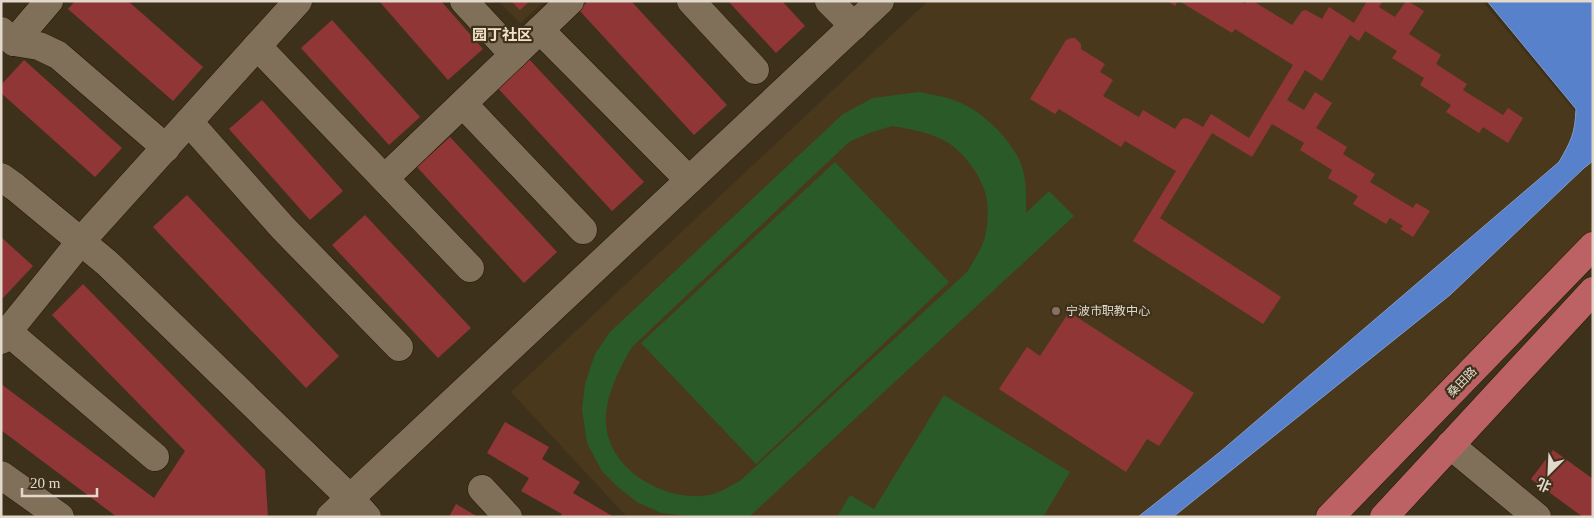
<svg xmlns="http://www.w3.org/2000/svg" width="1594" height="518" font-family="'Times New Roman','Noto Sans SC',serif">
<style>
.built{fill:#4a381c}
.green{fill:#2a5a28;fill-rule:evenodd}
.water{fill:#5781cb;stroke:#819bcb}
.building{fill:#913637}
.lines{fill:none;stroke-linecap:round;stroke-linejoin:round}
.minor-casing{stroke:#251804;stroke-width:29}
.major-casing{stroke:#251804;stroke-width:29}
.minor{stroke:#807059;stroke-width:28}
.major{stroke:#bd6264;stroke-width:28}
.education-dot{fill:#8d6e63;stroke:#3e311b;stroke-width:2}
.labels{text-anchor:middle;dominant-baseline:central;stroke-width:4.5;stroke-linejoin:round;paint-order:stroke}
.poi-label{font-size:12px;fill:#e2d9cc;stroke:#3e311b;text-anchor:start}
.street-label{font-size:12px;fill:#e2d9cc;stroke:#3e311b}
.quarter-label{font-size:15px;font-weight:bold;fill:#f3e1c7;stroke:#3e311b}
</style>
<rect width="100%" height="100%" fill="#3e311b"/>
<g class="built">
<polygon points="498,1 545,1 520,23"/>
<polygon points="928,1 1482,1 1593,133 1593,230 1315,517 627,517 511,392"/>
</g>
<g class="green">
<path d="M919 92C934 95 949 97 963 104 984 113 1013 142 1021 164 1027 180 1026 196 1026 213L1049 191 1074 216 749 517H699L661 513 637 502 619 488 602 471 587 443 582 409 585 384 595 354 610 332 843 114 873 98ZM892 126C909 129 925 131 941 139 961 148 980 173 986 195 989 207 988 225 985 237 981 250 974 261 967 272L740 481C730 486 720 493 709 495 665 503 607 469 606 422 605 397 619 369 632 347L849 142 869 133Z"/>
<polygon points="835,162 949,282 756,464 641,343"/>
<polygon points="944,395 1070,472 1043,517 837,517 850,495 874,509"/>
</g>
<path class="water" d="M1487 1H1593V161L1584 168 1450 295 1173 517H1138L1220 452 1559 162C1571 141 1575 134 1576 109Z"/>
<g class="building">
<polygon points="75,1 128,1 203,67 173,101 68,9"/>
<polygon points="379,1 441,1 483,49 448,80"/>
<polygon points="511,1 530,1 520,10"/>
<polygon points="588,1 631,1 727,105 694,135 579,10"/>
<polygon points="728,1 782,1 805,26 776,53"/>
<polygon points="1167,1 1178,1 1175,6"/>
<polygon points="1179,1 1241,1 1245,4 1247,1 1253,1 1292,25 1302,11 1306,10 1322,19 1329,7 1354,23 1367,1 1383,1 1379,7 1395,17 1406,1 1408,1 1424,11 1409,34 1441,55 1436,64 1467,84 1463,90 1503,115 1508,108 1523,118 1508,143 1483,127 1479,133 1446,112 1451,105 1420,85 1424,78 1392,58 1397,51 1365,31 1359,41 1350,35 1322,81 1305,70 1287,100 1304,110 1315,92 1332,103 1316,128 1347,147 1343,154 1375,174 1370,182 1413,208 1416,203 1430,211 1413,237 1400,229 1403,226 1390,218 1386,224 1353,204 1358,196 1328,178 1332,170 1300,150 1304,143 1272,124 1252,157 1212,133 1160,218 1281,297 1263,324 1133,241 1176,171 1125,141 1121,147 1059,109 1055,114 1030,99 1066,40 1071,38 1075,38 1081,44 1081,49 1105,64 1100,72 1113,80 1103,96 1139,117 1143,110 1175,129 1181,120 1184,118 1189,119 1203,127 1211,114 1249,138 1293,65 1235,29 1232,33"/>
<polygon points="332,20 420,117 389,145 301,48"/>
<polygon points="526,56 644,182 612,211 495,85"/>
<polygon points="24,60 122,148 95,177 1,93 1,85"/>
<polygon points="262,100 343,191 310,220 229,129"/>
<polygon points="450,137 557,252 524,283 417,167"/>
<polygon points="187,195 339,356 306,388 153,227"/>
<polygon points="365,215 471,328 438,358 332,245"/>
<polygon points="1,237 33,266 3,298 1,296"/>
<polygon points="83,284 265,470 268,517 117,517 1,430 1,384 154,498 185,451 52,315"/>
<polygon points="1069,312 1194,393 1159,446 1147,439 1126,472 999,389 1027,347 1040,356"/>
<polygon points="505,422 549,447 542,459 580,482 573,493 614,517 560,517 562,514 521,491 529,478 487,453"/>
<polygon points="1553,450 1593,479 1593,517 1583,517 1531,479"/>
<polygon points="456,504 478,517 449,517"/>
</g>
<g class="lines">
<g class="minor-casing">
<g id="minor">
<polyline points="464,1 514,55"/>
<polyline points="691,1 755,70"/>
<polyline points="829,1 854,26"/>
<polyline points="540,30 689,180"/>
<polyline points="1,31 14,42 39,46 58,55 166,148"/>
<polyline points="14,42 49,1"/>
<polyline points="257,46 470,268"/>
<polyline points="463,104 583,230"/>
<polyline points="189,122 283,228 399,347"/>
<polyline points="1,177 15,187 107,263 350,498 367,517"/>
<polyline points="385,178 570,1"/>
<polyline points="8,332 155,457"/>
<polyline points="1,340 81,241 298,1"/>
<polyline points="1450,445 1537,517"/>
<polyline points="1,475 60,517"/>
<polyline points="482,489 508,517"/>
<polyline points="330,517 880,1"/>
</g>
</g>
<g class="major-casing">
<g id="major">
<polyline points="1330,517 1593,246"/>
<polyline points="1384,517 1593,291"/>
</g>
</g>
<use href="#minor" class="minor"/>
<use href="#major" class="major"/>
</g>
<circle class="education-dot" cx="1056" cy="311" r="5"/>
<g class="labels">
<g class="poi-label">
<text x="1066" y="311">宁波市职教中心</text>
</g>
<g class="street-label">
<text transform="translate(1462 382) rotate(-46)">桑田路</text>
</g>
<g class="quarter-label">
<text x="502" y="35">园丁社区</text>
</g>
</g>
<rect width="1594" height="518" fill="none" stroke="#e2d9cc" stroke-width="5"/>
<g transform="translate(1549 473) rotate(204)" stroke="#3e311b" stroke-width="4" paint-order="stroke">
<path d="M0-4L9 19L0 12L-9 19Z" fill="#e2d9cc"/>
<text y="-8" font-size="14" font-weight="bold" text-anchor="middle" fill="#e2d9cc">北</text>
</g>
<path d="M22 488v8h75v-8" fill="none" stroke="#e2d9cc" stroke-width="2.5"/>
<text x="30" y="488" font-size="15" fill="#e2d9cc" stroke="#3e311b" stroke-width="4" paint-order="stroke">20 m</text>
</svg>
